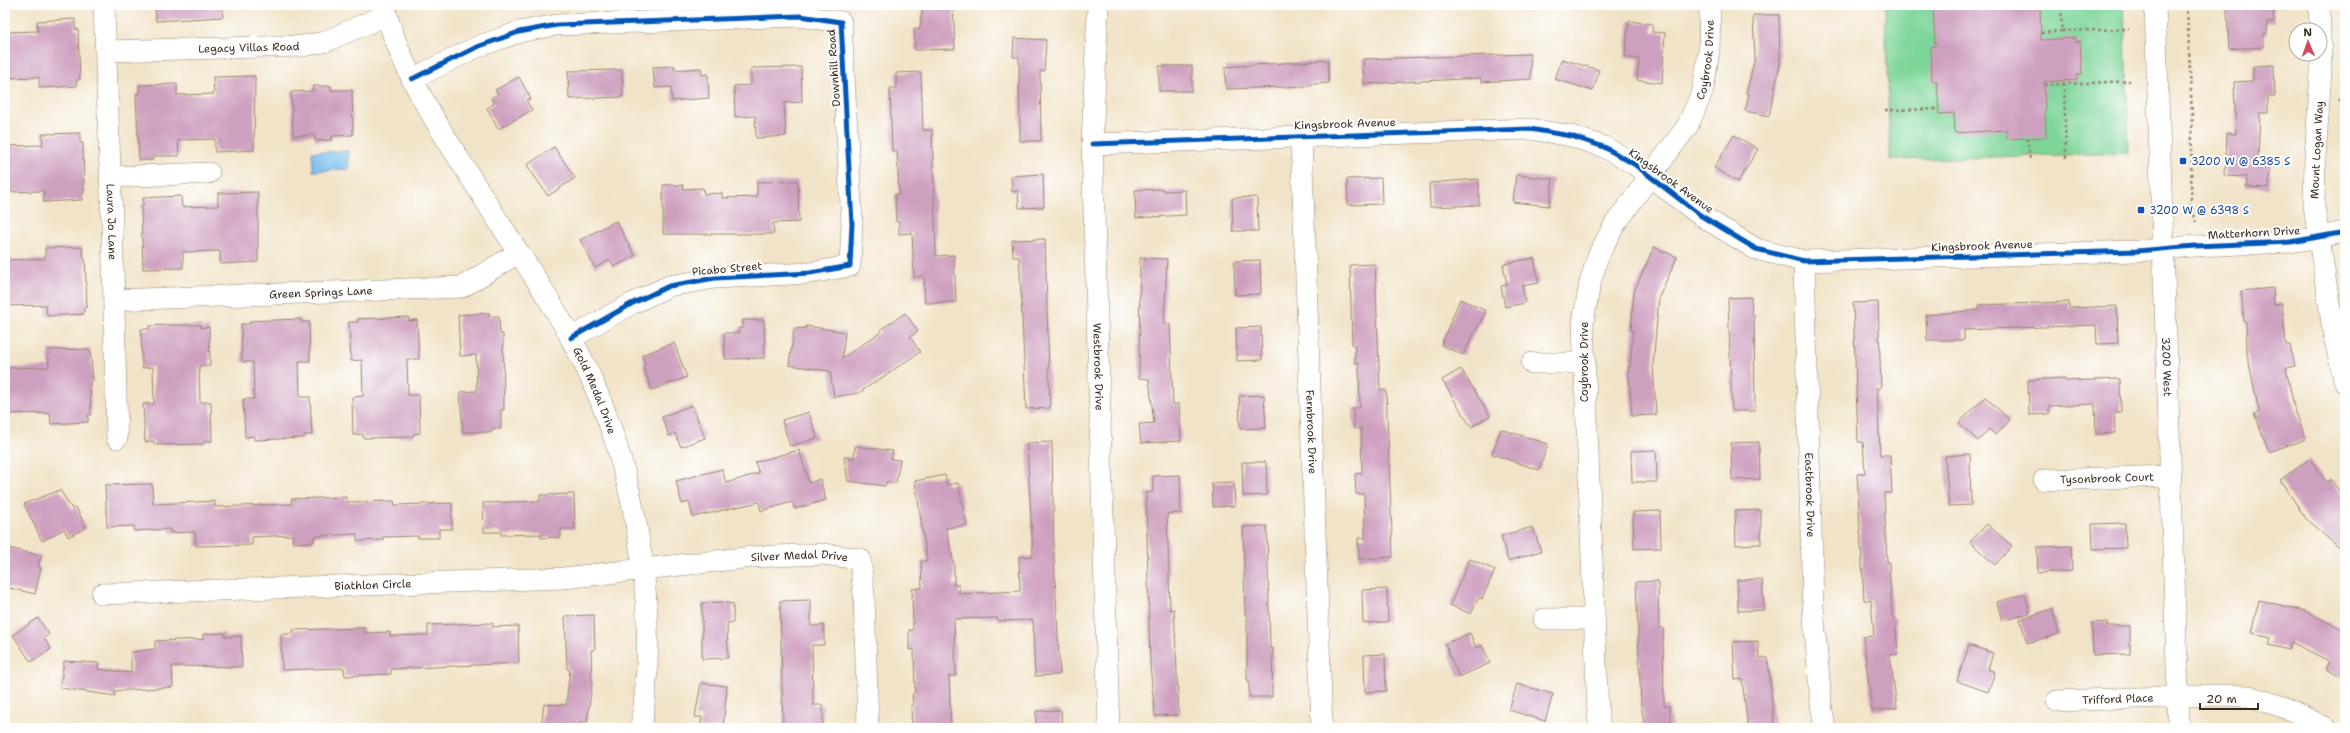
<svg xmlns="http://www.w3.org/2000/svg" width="2350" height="733" font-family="'Shantell Sans',sans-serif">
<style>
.green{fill:#7dd599;stroke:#5c805c}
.water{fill:#79bef0;stroke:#5a7487}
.building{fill:#cea0bf}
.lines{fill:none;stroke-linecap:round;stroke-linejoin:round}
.minor-casing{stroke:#968672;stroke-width:22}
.path{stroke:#968672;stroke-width:2.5;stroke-dasharray:3 3;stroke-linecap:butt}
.minor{stroke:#fff;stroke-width:21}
.cycleway-casing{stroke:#fff;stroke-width:8}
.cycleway{stroke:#0057b8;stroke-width:5}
.transit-dot{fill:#1a4fb4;stroke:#fff;stroke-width:1.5}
.labels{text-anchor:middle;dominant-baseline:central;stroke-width:4;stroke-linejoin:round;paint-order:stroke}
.street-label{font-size:11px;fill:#3b2a1e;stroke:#fff}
.transit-label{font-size:11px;fill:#164399;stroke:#fff;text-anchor:start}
</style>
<rect width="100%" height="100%" fill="#fff"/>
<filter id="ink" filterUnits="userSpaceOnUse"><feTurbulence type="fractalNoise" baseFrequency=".025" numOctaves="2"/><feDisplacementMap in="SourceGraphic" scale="8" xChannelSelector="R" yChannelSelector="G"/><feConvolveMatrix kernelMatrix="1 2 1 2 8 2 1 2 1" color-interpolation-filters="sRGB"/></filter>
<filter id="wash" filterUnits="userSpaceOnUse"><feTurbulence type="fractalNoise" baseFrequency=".012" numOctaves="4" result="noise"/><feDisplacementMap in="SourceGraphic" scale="16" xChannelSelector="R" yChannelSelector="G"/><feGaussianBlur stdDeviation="0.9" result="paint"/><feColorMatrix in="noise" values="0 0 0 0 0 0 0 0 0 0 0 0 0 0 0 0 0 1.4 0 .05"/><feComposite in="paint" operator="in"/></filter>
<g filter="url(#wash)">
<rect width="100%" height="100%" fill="#f1e3c7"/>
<polygon class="green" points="1885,5 2124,5 2129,153 1890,160"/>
<polygon class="water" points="348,151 349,169 313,171 312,152"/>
<g id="blocks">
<g class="building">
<polygon points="155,5 222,5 223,17 156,21"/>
<polygon points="923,5 953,5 955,49 915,50 914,29 920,29"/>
<polygon points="1933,5 2040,5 2041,40 2076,38 2076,42 2080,41 2082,74 2077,75 2077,80 2044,82 2046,137 2007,139 2007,130 1955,133 1954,113 1939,114 1937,81 1932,81 1931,47 1935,46"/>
<polygon points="2249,5 2273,5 2274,22 2267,23 2267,34 2264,34 2264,47 2229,49 2227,8 2249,8"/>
<polygon points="1753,15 1779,15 1780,65 1769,116 1745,111 1749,94 1746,94 1755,58"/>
<polygon points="75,19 75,29 78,29 80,80 76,80 77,86 39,88 39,77 5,78 5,32 38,31 37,21"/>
<polygon points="1629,21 1653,24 1652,32 1665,33 1662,83 1637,80 1639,59 1625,57"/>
<polygon points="1014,38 1046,40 1044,71 1040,71 1041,141 1020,141 1019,57 1013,57"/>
<polygon points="1530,54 1531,79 1481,82 1481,78 1364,84 1363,59"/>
<polygon points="1562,59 1599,70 1593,91 1555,79"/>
<polygon points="1328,60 1329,83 1311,84 1311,86 1226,89 1225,67"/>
<polygon points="2274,65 2275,96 2268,96 2268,113 2260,113 2258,158 2270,159 2269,188 2246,187 2247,177 2225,176 2227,133 2236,134 2234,82 2253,81 2253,66"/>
<polygon points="674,66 675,70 701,68 702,75 708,74 709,98 672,101 671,87 655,88 653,67"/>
<rect x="1159" y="66" width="33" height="25"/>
<polygon points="801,67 802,102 784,103 786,136 756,138 755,116 735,117 734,86 751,85 751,68"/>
<polygon points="622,70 623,97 569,99 568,71"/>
<polygon points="921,72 923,130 932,130 936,256 954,255 956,302 925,303 924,276 914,277 912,233 899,234 899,222 896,222 895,194 899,194 897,151 892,151 890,88 896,88 896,73"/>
<polygon points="255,76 254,150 215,152 215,139 178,140 179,156 153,156 153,160 139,160 136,94 139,94 139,85 177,84 177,95 214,94 213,77"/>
<polygon points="519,77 531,99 526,100 532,110 498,129 487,108 494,104 491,98 498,94 495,90"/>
<polygon points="313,86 331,86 331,90 352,90 353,135 332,136 332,140 315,141 315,135 293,136 291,92 313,91"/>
<polygon points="80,133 80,143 83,143 84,193 82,194 82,200 44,202 44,191 5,192 5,146 43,145 42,134"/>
<polygon points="1734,135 1758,149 1738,182 1714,168"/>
<polygon points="554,147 575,178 548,196 527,165"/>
<polygon points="1043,174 1044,207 1019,208 1018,191 1012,192 1011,176"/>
<polygon points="1516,175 1553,179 1549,206 1513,202"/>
<polygon points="1381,178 1382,204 1348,205 1347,179"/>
<polygon points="1479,179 1479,205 1430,207 1429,183"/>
<polygon points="798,181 799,222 773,223 774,234 663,234 663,185 683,185 683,189 703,188 704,194 722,193 722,198 757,197 757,182"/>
<polygon points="1162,189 1165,191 1185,190 1186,215 1136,218 1135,190"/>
<polygon points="258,192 258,262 220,264 220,251 183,252 183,268 143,269 141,206 143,206 143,198 181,196 182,207 218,206 218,193"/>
<polygon points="1257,197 1258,231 1233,231 1232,198"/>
<polygon points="616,221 635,256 614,267 610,260 595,268 580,240"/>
<polygon points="1045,239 1050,408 1026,409 1020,271 1019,257 1013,257 1012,240"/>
<polygon points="82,247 83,257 85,257 87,307 84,308 84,314 47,316 46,305 5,306 5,260 45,259 45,248"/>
<polygon points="1654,247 1677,257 1659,297 1653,365 1656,415 1632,416 1628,367 1630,367 1633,330 1631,330 1634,292"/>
<polygon points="1140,258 1167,259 1164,324 1170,323 1173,404 1179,404 1181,441 1141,443 1139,424 1154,423 1149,379 1139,378"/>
<polygon points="1534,258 1539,283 1522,286 1525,303 1505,307 1501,286 1507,285 1503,264"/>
<polygon points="1260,260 1261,294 1235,295 1234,261"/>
<polygon points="1375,264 1380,390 1386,390 1393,557 1359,559 1358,538 1365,538 1364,494 1356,494 1355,474 1362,473 1361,428 1354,429 1353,408 1360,408 1359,363 1355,363 1355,345 1352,345 1350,265"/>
<polygon points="2273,288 2274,304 2282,303 2286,345 2290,345 2295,366 2286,368 2294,407 2306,439 2269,452 2254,414 2259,412 2247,353 2246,321 2244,321 2241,291"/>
<polygon points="1751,297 1752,315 1754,314 1755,411 1732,411 1728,298"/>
<polygon points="1460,299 1486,311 1463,355 1441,345"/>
<polygon points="1878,302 1881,388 1877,388 1880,455 1890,455 1892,493 1884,493 1887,562 1889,562 1892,617 1895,617 1898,654 1890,655 1897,708 1872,711 1863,637 1874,636 1871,600 1864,600 1857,474 1865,473 1863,442 1858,442 1853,303"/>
<polygon points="2069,302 2069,308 2117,306 2118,343 2097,344 2096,325 1964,330 1964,340 1927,340 1926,315 1979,310 1979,305"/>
<polygon points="489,313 489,316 499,316 500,334 503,334 504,410 501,410 501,429 492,428 492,432 463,432 460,392 477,391 476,355 460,356 458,315"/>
<polygon points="905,313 918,331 910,337 920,352 859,393 834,397 830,371 789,365 794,329 806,328 806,326 845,332 842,358 881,332 880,330"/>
<polygon points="409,317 409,321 417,320 419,359 407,359 408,395 419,395 420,433 413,434 413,437 363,438 363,434 353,435 352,397 363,396 362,360 351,361 349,322 358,322 358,319"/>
<polygon points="301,319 301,322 309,322 310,361 299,361 300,397 310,397 312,435 304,435 304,438 254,440 254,436 245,437 243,399 254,399 253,362 242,362 241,324 250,324 250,321"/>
<polygon points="743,320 764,320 765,358 725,359 724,333 739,333 738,328 743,328"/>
<polygon points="167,325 201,325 201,328 209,327 210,366 199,366 200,402 211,402 212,441 204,441 204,444 154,445 154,441 145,442 143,404 154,404 153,367 142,368 141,329 149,329 149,326"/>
<polygon points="1261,327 1262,360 1237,361 1236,328"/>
<polygon points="674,343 687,377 652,390 643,366 645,365 642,355"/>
<polygon points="90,349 93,381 90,381 91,415 88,415 88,422 51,424 50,413 5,414 5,368 49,367 48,350"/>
<polygon points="1461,369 1490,416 1471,427 1442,380"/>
<polygon points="2065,378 2065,381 2120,379 2121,412 2114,412 2115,433 2096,434 2095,404 2049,406 2049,414 2029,415 2028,380"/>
<polygon points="1264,395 1266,428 1240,429 1239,396"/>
<polygon points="1985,397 2010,420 1996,435 1989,429 1978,441 1959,423"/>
<polygon points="692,405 705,438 681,447 675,433 669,436 662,417"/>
<polygon points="809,412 817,438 790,446 782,420"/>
<polygon points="1501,429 1548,444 1539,470 1492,454"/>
<polygon points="1052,442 1054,556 1060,675 1035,676 1033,620 998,621 997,618 954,619 956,676 949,676 951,728 912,728 911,705 913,705 912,695 915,692 914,649 909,650 909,630 913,630 912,589 922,588 921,561 927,561 915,481 945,475 947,485 958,483 967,525 946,528 954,565 954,585 959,585 959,594 1020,591 1019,557 1033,556 1027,443"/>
<polygon points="1759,442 1760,479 1732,480 1731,443"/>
<polygon points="855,446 893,451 891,459 900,460 896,483 886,482 885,486 848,481 844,457 854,458"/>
<polygon points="799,450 809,483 820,479 826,500 795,509 792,502 761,511 759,502 693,517 689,502 682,504 676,481 722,469 726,483 759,473 755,462"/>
<polygon points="1656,450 1657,482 1632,482 1631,451"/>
<polygon points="1970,454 1971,505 1949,506 1945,456"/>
<polygon points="2310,459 2326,482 2331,479 2345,500 2345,553 2307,520 2280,480"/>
<polygon points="1242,462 1266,462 1267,495 1243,496"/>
<polygon points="1180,475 1181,513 1167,514 1170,610 1174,609 1179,715 1155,716 1150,665 1146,493 1153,492 1153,476"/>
<polygon points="1234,482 1235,506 1213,507 1212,483"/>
<polygon points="152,484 153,504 215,501 215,507 292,504 291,499 346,497 346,502 394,501 395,505 452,503 452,529 439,529 439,538 418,538 418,536 383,537 383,540 357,541 357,534 314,536 314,542 293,543 293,535 252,537 252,545 196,546 195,532 170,533 170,529 134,531 134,526 107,527 105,485"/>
<polygon points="60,490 72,509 76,507 86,528 68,537 64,529 42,541 24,504"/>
<polygon points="574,494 575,529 561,529 561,537 541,538 541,534 501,535 501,532 484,532 483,503 540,501 540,495"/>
<polygon points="1761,510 1761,544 1736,545 1735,511"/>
<polygon points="1660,511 1661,548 1634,549 1633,512"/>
<polygon points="2125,523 2126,548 2093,549 2092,524"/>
<polygon points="1987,524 2012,546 1995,565 1970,542"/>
<polygon points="1267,526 1270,648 1273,648 1272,697 1249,697 1249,680 1247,680 1247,615 1245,615 1243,527"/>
<polygon points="1533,527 1541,551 1508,561 1501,536"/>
<polygon points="2071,546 2072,571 2038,573 2037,547"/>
<polygon points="5,547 41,556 38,567 41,568 35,594 5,587"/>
<polygon points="1470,559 1495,570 1482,599 1479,597 1471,614 1450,605"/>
<polygon points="1762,579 1764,610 1738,611 1737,580"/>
<polygon points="1658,581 1659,628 1663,628 1664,706 1669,706 1672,728 1645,728 1641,705 1636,582"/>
<polygon points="1387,589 1388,622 1363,623 1362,590"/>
<polygon points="2025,594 2030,613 2002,621 1997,602"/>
<polygon points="811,600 811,626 824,625 824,645 812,645 813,705 823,705 823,728 783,726 780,601"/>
<polygon points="2259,600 2305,611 2344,630 2345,627 2345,679 2325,669 2329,661 2291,642 2289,650 2269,645 2271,638 2251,633"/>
<polygon points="722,602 733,604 733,623 727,623 728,658 702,659 702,603"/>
<polygon points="2052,609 2059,634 2027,643 2020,619"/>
<polygon points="594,615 595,650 591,650 592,684 587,722 581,721 580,728 541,728 544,704 566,705 570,669 567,669 565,616"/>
<polygon points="38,618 49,634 44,638 51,649 31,662 13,635"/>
<polygon points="2108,622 2108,626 2130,626 2130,654 2093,655 2092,623"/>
<polygon points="493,623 493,627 518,626 519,663 391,669 391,674 345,676 344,668 282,670 281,634 293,634 293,630 364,628 364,633 390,632 390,636 428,635 428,625"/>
<polygon points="225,633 225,637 241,636 242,667 172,666 173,687 115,691 115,696 60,688 64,661 99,663 98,669 131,673 131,652 155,649 155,641 203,639 203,634"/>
<polygon points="1470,633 1476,648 1482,645 1490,663 1459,677 1445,644"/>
<polygon points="1758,641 1759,658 1768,658 1774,725 1772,726 1772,728 1748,728 1742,679 1735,680 1733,642"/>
<polygon points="1969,645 1993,653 1988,669 1995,672 1988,692 1957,681"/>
<polygon points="1385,654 1386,691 1365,692 1364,655"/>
<polygon points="701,683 727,686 723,728 700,728 702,717 695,717"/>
<polygon points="1517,684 1553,694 1545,721 1509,710"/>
<polygon points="1061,710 1062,728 1036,728 1036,711"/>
</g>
</g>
</g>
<g filter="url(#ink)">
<use href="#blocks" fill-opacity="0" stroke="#968672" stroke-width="1"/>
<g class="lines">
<g class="minor-casing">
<g id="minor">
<path id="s1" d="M104 5 112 223 117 438"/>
<path id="s2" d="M384 5C402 76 445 136 483 197 512 244 545 289 571 338 633 451 661 600 641 728"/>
<path id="s3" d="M1098 5 1092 144 1109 728"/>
<path id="s4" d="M2155 5 2179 728"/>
<polyline points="2319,5 2320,30"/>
<polyline points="2320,34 2321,72 2315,158 2314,206 2334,336 2345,383"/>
<path id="s5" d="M106 51 302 46 324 42 386 15"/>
<polyline points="412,79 477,47 519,32 557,25 800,16 841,22 852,224 850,266 810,273 715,278 669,286 631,304 571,338"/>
<path id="s6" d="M1301 136 1322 728"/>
<polyline points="1092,144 1530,129 1571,136 1604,147 1634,164 1700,215 1756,249 1804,261 2137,251 2195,246 2291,242 2345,232"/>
<polyline points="111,177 209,173"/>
<path id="s7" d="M1804 261 1813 606 1821 704 1825 728"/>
<path id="s8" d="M114 300 462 287 518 253"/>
<polyline points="1532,363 1583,363"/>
<path id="s9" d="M2044 480 2170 476"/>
<path id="s10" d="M102 594 564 578 752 557 823 554 860 559 864 594 868 728"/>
<polyline points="1544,619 1593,619"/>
<path id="s11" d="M2057 701 2219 695 2249 696 2283 707 2326 728"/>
<path id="s12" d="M1600 728 1598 716 1583 322 1590 283 1598 256 1615 224 1688 125 1703 90 1709 51 1710 5"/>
</g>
</g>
<g class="path">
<polyline points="2187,5 2192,115 2191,204 2196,222"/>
<polyline points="2062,31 2129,29"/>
<polyline points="2041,33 2062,31 2061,5"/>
<polyline points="2064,83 2066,158"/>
<polyline points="2044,85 2130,81"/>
<polyline points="2338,100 2345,97"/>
<polyline points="1885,110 1939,109"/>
<polyline points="2027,138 2030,159"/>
</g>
<use href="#minor" class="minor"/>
<g class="cycleway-casing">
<g id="cycleway">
<polyline points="412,79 477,47 519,32 557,25 800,16 841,22 852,224 850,266 810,273 715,278 669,286 631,304 571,338"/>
<polyline points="1092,144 1530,129 1571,136 1604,147 1634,164 1700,215 1756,249 1804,261 2137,251 2195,246 2291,242 2345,232"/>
</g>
</g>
<use href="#cycleway" class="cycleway"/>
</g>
</g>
<g class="transit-dot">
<rect x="2179" y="157" width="8" height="8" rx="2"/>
<rect x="2137" y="206" width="8" height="8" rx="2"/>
</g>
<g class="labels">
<g class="street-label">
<text stroke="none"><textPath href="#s5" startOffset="143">Legacy Villas Road</textPath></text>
<text stroke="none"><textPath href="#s12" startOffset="702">Coybrook Drive</textPath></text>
<text transform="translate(834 68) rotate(-94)">Downhill Road</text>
<text transform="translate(1345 124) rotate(-2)">Kingsbrook Avenue</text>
<text transform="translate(2317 150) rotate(-87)">Mount Logan Way</text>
<text transform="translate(1671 181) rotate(36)">Kingsbrook Avenue</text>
<text stroke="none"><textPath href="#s1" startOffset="217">Laura Jo Lane</textPath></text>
<text transform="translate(2254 233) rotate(-3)">Matterhorn Drive</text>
<text transform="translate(1982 246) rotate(-2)">Kingsbrook Avenue</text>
<text transform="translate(727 269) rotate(-5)">Picabo Street</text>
<text stroke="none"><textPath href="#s8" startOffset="207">Green Springs Lane</textPath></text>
<text transform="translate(1584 362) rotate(-90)">Coybrook Drive</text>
<text stroke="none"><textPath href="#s3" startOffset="362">Westbrook Drive</textPath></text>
<text stroke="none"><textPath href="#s4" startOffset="362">3200 West</textPath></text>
<text stroke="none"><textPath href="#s2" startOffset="441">Gold Medal Drive</textPath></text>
<text stroke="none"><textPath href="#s6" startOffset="296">Fernbrook Drive</textPath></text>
<text stroke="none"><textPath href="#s9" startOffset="63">Tysonbrook Court</textPath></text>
<text stroke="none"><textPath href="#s7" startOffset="234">Eastbrook Drive</textPath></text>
<text stroke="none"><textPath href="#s10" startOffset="699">Silver Medal Drive</textPath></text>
<text stroke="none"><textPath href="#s10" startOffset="271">Biathlon Circle</textPath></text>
<text stroke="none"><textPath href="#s11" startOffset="61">Trifford Place</textPath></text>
</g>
<g class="transit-label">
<text x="2191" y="161">3200 W @ 6385 S</text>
<text x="2149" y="210">3200 W @ 6398 S</text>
</g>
</g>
<rect width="2350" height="733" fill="none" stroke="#fff" stroke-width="20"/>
<g transform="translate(2308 42) rotate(358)"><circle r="19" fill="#ffffff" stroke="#b1aaa5"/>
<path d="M0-3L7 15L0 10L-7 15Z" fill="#d1495b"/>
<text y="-6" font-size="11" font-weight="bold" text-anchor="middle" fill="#3b2a1e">N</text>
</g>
<path d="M2200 703v6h58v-6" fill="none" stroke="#3b2a1e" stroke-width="2"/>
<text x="2206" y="703" font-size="12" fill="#3b2a1e" stroke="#ffffff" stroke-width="3" paint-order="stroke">20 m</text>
</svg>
